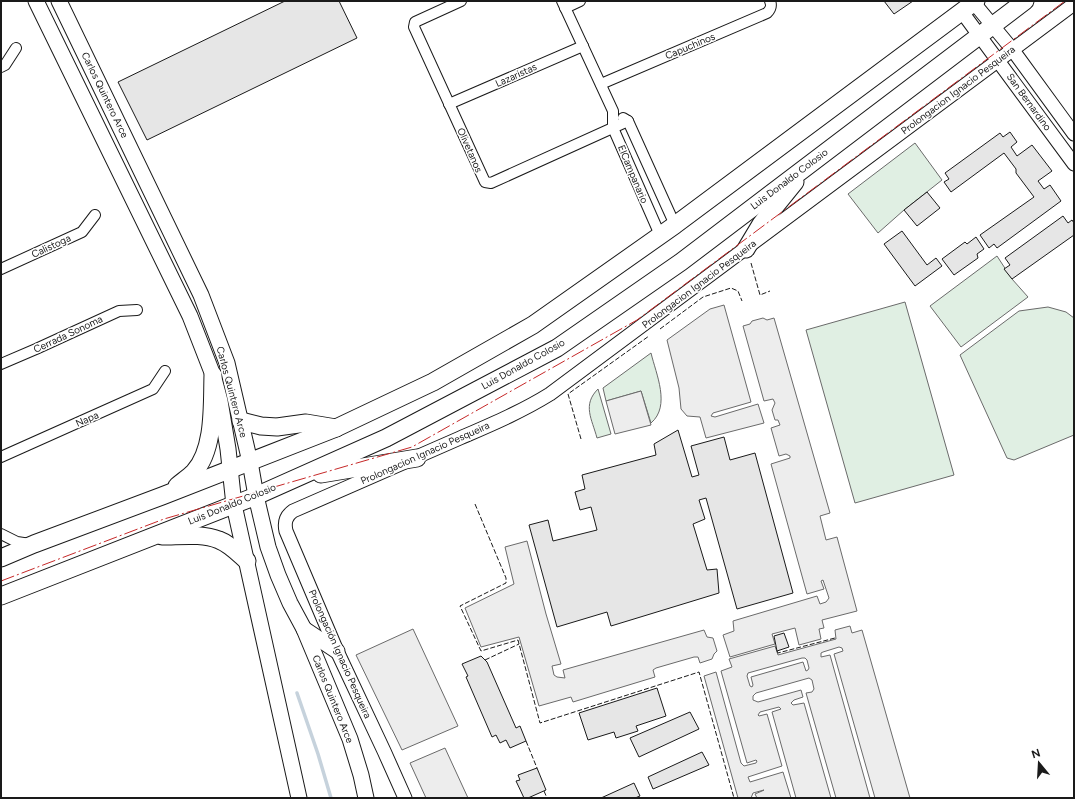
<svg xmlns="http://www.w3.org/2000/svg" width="1075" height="799" font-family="Figtree,sans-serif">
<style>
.green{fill:#e0efe3;stroke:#6a6a6a}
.parking{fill:#ededed;stroke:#6a6a6a;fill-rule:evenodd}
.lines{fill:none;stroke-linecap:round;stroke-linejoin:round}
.stream{stroke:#c6d2dc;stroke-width:3.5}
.building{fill:#e6e6e6;stroke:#1a1a1a}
.minor-casing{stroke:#1a1a1a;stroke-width:12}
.tertiary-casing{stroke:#1a1a1a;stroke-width:15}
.secondary-casing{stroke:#1a1a1a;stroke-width:17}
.primary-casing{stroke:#1a1a1a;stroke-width:19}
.minor{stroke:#fff;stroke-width:10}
.tertiary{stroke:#fff;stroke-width:13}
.secondary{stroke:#fff;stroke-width:15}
.primary{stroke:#fff;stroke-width:17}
.fence{stroke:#1a1a1a;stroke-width:1;stroke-dasharray:5 2;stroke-linecap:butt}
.power{stroke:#c62828;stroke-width:1;stroke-dasharray:14 3 2 3;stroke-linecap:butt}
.labels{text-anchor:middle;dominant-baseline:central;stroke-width:3;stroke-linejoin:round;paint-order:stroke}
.street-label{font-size:10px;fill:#1a1a1a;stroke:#fff}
</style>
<rect width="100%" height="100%" fill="#fff"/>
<g class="green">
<polygon points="915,143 942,180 904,210 878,233 848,194"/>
<polygon points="997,256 1012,279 1028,297 961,347 930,306"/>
<polygon points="905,302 954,475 855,503 806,330"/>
<polygon points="1048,307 1066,312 1074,318 1074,435 1014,460 1007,458 960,355 1019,311"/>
<path d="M651 353C656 374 671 406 651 423L641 391 606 401 603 388Z"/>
<path d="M598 389 611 434 597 438C592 419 582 405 598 389Z"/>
</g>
<g class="parking">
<polygon points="724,305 751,402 713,413 711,416 715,417 758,404 764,423 706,438 700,417 687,416 681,409 679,388 667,340 710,309"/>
<polygon points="763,318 767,320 774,318 830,513 820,516 826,540 837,537 857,611 822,620 824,628 819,629 821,639 799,645 795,628 772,634 775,644 730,657 723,635 734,631 733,621 817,596 820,604 826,602 829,598 823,580 821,581 824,589 807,594 771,464 790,458 790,456 786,454 779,456 771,428 780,425 778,420 775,420 772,410 775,403 773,399 764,401 743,326 750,324 752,321"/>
<polygon points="641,391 651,425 615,434 606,401"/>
<polygon points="527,541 546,614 561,664 552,666 554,675 557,677 565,678 563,670 704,630 707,637 713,638 717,651 714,654 712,659 700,663 698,657 694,657 656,668 653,670 655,677 573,702 571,697 539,706 519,637 481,647 465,608 514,584 505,547"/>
<path d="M850 626 852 633 862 630 910 798H875L834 654 843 651 842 648 839 647 823 652 821 653V657L830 655 870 798H836L806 693 812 692 814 689 812 680 809 678 756 693 753 696V700L758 702 801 690 803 697 794 700 791 703 793 705 804 703 831 798H796L772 712 781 709 779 707 760 712 758 715 759 716 767 714 782 766 748 777 750 782 783 772 791 798H757L755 794 762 791 764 790 753 793 751 798H738L704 676 716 672 741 763 744 766 756 763 757 761 756 760 747 763 721 671 732 667 729 659 775 646 778 655 836 639 835 630ZM802 658H805L807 660 809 668 808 670 806 671 803 662 751 677 753 685 752 687 750 686 747 676 748 673Z"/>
<polygon points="413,629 458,726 402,750 356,655"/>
<polygon points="445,748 468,798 426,798 410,763"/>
</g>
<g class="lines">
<polyline class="stream" points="297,693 318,754 331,798"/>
</g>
<g class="building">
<polygon points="285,1 339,1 357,38 147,140 118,82"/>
<polygon points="884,1 913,1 894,14"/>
<polygon points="1010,132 1017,142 1011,147 1017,156 1032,145 1052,171 1038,181 1044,189 1050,185 1061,201 997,248 994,244 989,248 980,235 1034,197 1016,173 1016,169 1004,153 951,192 944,182 949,179 945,173 1000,133 1003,137"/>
<polygon points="927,192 940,208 917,226 904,210"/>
<polygon points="1063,216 1068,223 1072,220 1074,223 1074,235 1012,279 1004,269 1010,265 1005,258"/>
<polygon points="902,231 927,265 936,258 942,266 915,286 884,244"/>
<polygon points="976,237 984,249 977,254 978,258 954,275 942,259 965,242 967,244"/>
<polygon points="678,430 692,477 699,475 691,446 724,437 730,460 755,453 793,593 737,609 706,498 699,500 705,519 693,524 707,570 717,569 719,593 611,626 607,612 557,627 529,525 548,520 553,541 597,530 591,507 580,510 575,492 585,489 582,475 656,455 654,444"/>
<polygon points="784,633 789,647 777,651 774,636"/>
<polygon points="481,656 487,662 516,728 520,726 526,741 510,748 506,740 500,743 496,735 492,737 466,677 468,676 462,664"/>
<polygon points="657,688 666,716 636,726 638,731 616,738 614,732 588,740 579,713"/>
<polygon points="690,712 699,729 639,757 630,738"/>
<polygon points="702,752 709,765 653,789 648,777"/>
<polygon points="537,768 546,790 528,798 524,798 516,781 520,780 518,775"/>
<polygon points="634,783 640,796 635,798 601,798"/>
</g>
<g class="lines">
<g class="minor-casing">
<g id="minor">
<polyline points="461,1 415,22 414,27 485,182 491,183 628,121"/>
<polyline points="562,1 613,111 613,128 660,235"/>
<polyline points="565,8 580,1"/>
<polyline points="1,67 5,65 16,48"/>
<path d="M601 84 767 13C771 9 772 6 770 1"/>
<polyline points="449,104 583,46"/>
<polyline points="623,118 628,121 675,225"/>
<polyline points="1,269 82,232 95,215"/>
<polyline points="1,364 36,349 119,311 137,310"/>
<polyline points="1,457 153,389 165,371"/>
<polyline points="1,534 17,542 30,544"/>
</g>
</g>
<g class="tertiary-casing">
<g id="tertiary">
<polyline points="974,3 1012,49 1074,134"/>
<polyline points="962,12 1074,164"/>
<path d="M405 798 384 751 337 651 286 531C284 522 286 516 293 511 348 487 404 463 460 438 490 425 521 412 550 394L1074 4"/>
</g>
</g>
<g class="secondary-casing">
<g id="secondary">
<polyline points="36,1 190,316 213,375 220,401 228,449 234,505 299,798"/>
<polyline points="59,1 201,295 227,363 250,462 256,496 268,547 278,575 290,603 304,629 350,739 361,775 366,798"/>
<polyline points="304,629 337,651"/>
</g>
</g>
<g class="primary-casing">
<g id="primary">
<polyline points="746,249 761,224 795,182"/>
<polyline points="241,421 261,426 277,427 306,423 336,428"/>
<polyline points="321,474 417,458"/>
<path d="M177 486C183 481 189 477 194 472 215 449 212 404 213 375"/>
<path d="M162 536C181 536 202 533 219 540 230 544 239 554 247 561"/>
<polyline points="1,558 34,544 162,496 336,428 433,382 533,325 675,225 976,1"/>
<polyline points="1,596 256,496 386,438 557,348 681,262 1025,1"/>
</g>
</g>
<use href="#minor" class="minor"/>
<use href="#tertiary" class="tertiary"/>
<use href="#secondary" class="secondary"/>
<use href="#primary" class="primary"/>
<g class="fence">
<polyline points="751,263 760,295 770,291"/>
<polyline points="660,329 703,297 731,288 738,291 742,301"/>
<polyline points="581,439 568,394 649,336"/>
<polyline points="475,504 506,578 506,583 460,606 481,651 518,640 540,723 699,672 734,798"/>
<polyline points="777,651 778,653 835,638"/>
<polyline points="485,660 519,644"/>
<polyline points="526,741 537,768"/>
<polyline points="544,791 547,798"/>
</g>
<polyline class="power" points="1,581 164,519 412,447 637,320 1065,1"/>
</g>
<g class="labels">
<g class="street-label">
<text transform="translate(690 46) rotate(-23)">Capuchinos</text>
<text transform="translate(516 75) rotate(-24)">Lazaristas</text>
<text transform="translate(958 90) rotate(-37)">Prolongacion Ignacio Pesqueira</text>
<text transform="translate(105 95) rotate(64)">Carlos Quintero Arce</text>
<text transform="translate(1029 102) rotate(54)">San Bernardino</text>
<text transform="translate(470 150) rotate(66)">Olivetanos</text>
<text transform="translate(633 174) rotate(67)">ElCampanario</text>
<text transform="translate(789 179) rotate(-37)">Luis Donaldo Colosio</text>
<text transform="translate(51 246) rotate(-25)">Calistoga</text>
<text transform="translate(699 284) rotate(-37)">Prolongacion Ignacio Pesqueira</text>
<text transform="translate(68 334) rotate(-25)">Cerrada Sonoma</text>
<text transform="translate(523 364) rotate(-29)">Luis Donaldo Colosio</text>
<text transform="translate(232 392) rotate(75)">Carlos Quintero Arce</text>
<text transform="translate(87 419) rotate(-24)">Napa</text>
<text transform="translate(425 453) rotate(-24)">Prolongacion Ignacio Pesqueira</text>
<text transform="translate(232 504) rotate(-22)">Luis Donaldo Colosio</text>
<text transform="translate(340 654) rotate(66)">Prolongación Ignacio Pesqueira</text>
<text transform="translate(333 699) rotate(68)">Carlos Quintero Arce</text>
</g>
</g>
<rect width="1075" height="799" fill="none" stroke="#1a1a1a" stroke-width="4"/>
<g transform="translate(1039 763) rotate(342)" stroke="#ffffff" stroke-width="3" paint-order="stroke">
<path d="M0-3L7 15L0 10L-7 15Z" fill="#1a1a1a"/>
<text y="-6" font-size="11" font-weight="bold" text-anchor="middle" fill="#1a1a1a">N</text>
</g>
</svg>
